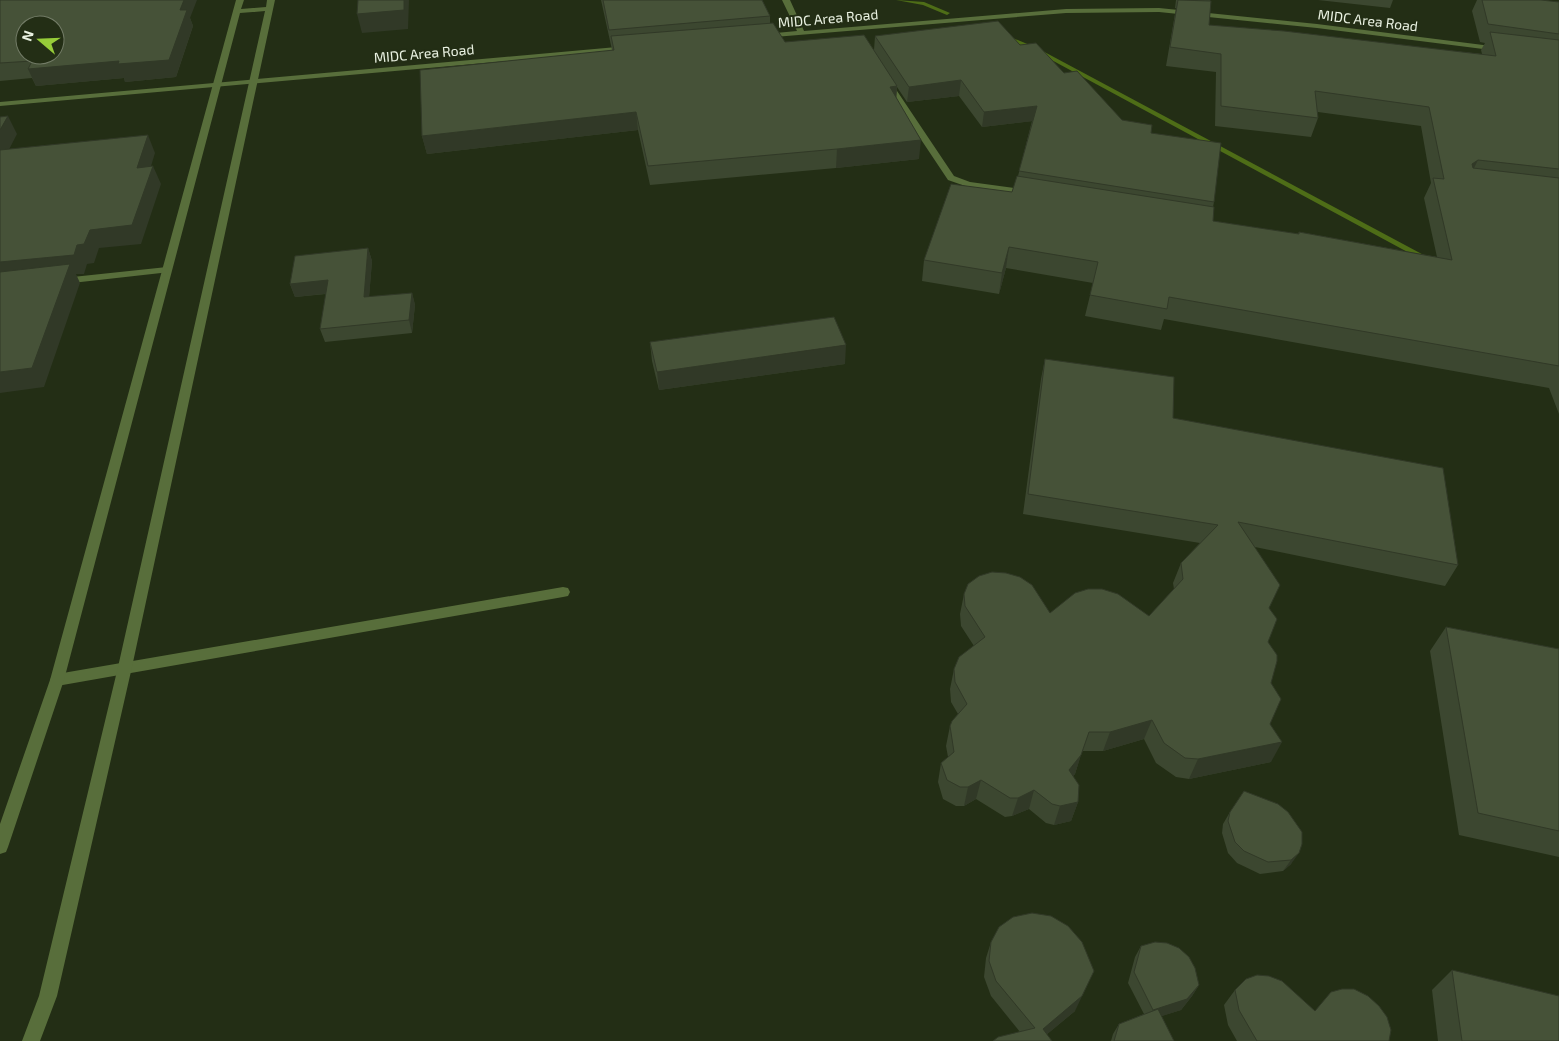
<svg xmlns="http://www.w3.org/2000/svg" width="1559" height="1041" font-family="'Exo 2',sans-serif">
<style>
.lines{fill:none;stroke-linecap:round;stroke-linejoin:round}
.stream{fill:#4e6d17;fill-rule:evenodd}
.minor{fill:#586e3b;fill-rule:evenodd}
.tertiary{fill:#586e3b;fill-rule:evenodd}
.wall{fill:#3c4730}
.shaded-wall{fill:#313927}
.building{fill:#465238;stroke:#313927;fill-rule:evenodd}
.labels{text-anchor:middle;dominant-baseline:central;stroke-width:4;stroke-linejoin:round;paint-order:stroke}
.far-street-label{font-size:14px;fill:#eaf2e2;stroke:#232e15}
</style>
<rect width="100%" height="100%" fill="#232e15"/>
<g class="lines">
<g class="stream">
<polygon points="896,0 924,2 950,13 947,15 923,5"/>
<polygon points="1004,36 1008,36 1037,48 1433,260 1429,262 1426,262 1033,50 1004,38"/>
</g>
<g class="minor">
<polygon points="782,0 790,0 804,31 1066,9 1159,8 1317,24 1499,47 1503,49 1499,51 1317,28 1159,12 1066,13 762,38 761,36 765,34 797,31"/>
<polygon points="628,46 632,48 631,50 0,106 0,102"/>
<polygon points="885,82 891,82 954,176 970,182 1029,190 1034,193 1032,195 968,187 948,180 884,84"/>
<polygon points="167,267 170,268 170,272 63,284 58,281 63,278"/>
<polygon points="563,587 568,588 570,592 568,596 563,597 57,686 52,684 50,680 52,676 57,674"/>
</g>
<polygon class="tertiary" points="236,0 244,0 241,9 266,7 267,0 275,0 132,667 57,996 40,1041 22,1041 39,996 118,667 265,11 240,13 64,680 8,847 6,852 0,854 0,824 50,680"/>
</g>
<g class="wall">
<polygon points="0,0 190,18 193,26 176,77 125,82 124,78 36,86 32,78 0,81"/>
<polygon points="601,0 762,0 770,16 770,23 785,42 874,50 875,36 1020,45 1064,73 1122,120 1151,133 1214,202 1213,207 1213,221 1298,234 1299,232 1437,257 1424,198 1431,183 1421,126 1318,112 1318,118 1311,137 1215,126 1216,72 1166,66 1176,8 1175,8 1176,0 1210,0 1209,25 1482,54 1481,50 1485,43 1480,42 1472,11 1477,0 1541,0 1559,2 1559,414 1549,388 1164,319 1161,330 1085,316 1093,283 1006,268 999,294 922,281 924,260 1012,192 1018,176 1032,121 982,127 959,96 907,102 897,87 896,98 919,159 836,168 650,185 638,130 427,154 422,136 612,50"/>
<polygon points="1318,0 1393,0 1390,8"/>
<polygon points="368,248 372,261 369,297 412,293 415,305 412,333 325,342 320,329 326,294 295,297 290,284"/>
<polygon points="650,342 845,364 659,390 652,361"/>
<polygon points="1045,359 1173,418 1458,565 1445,586 1255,547 1269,608 1268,642 1271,683 1270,724 1271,762 1189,779 1176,777 1156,763 1144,739 1103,751 1082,751 1075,774 1073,776 1078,802 1071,821 1054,825 1046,823 1029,809 1012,816 1005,817 976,799 964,806 956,806 943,799 938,782 941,763 948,757 946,746 950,726 958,714 951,702 950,689 954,669 974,646 961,626 960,614 964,594 1050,613 1149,616 1174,589 1173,583 1181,563 1200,543 1023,514 1041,379"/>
<polygon points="1446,627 1559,649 1559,857 1459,835 1430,651"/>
<polygon points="1230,812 1302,832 1291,864 1283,871 1260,874 1237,863 1228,853 1222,833 1223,824"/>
<polygon points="991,942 1075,1011 1047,1034 1020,1032 991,996 984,977 986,958"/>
<polygon points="1141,946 1199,985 1192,996 1181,1010 1161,1016 1174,1041 1111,1041 1113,1034 1119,1024 1144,1014 1128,983 1135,957"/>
<polygon points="1452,970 1559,1041 1438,1041 1432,990"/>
<polygon points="1235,990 1315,1011 1389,1041 1237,1041 1228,1025 1224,1005"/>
</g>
<g class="shaded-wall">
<polygon points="184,0 197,0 190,18 193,26 176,77 125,82 124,78 36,86 28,69 180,10"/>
<polygon points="404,0 409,0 408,29 362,33 357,14"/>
<polygon points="961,80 959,96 907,102 909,87"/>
<polygon points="897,86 896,104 890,87"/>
<polygon points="1037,106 1034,121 982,127 984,112"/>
<polygon points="636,112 638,130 427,154 422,136"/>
<polygon points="8,116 17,134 0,167 0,130"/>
<polygon points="148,135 155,153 145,186 137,168"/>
<polygon points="921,140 919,159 836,168 837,149"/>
<polygon points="1478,160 1468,180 1472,164"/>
<polygon points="153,166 161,184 141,244 99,248 94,263 87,264 84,274 76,274 80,283 44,387 0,393 0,262 77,245 90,230"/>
<polygon points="1009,247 1006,268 999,294 1002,273"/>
<polygon points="368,248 372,261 368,310 364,297"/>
<polygon points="328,280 333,293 295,297 290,284"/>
<polygon points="412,293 415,305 412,333 409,320"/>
<polygon points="846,345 845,364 659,390 657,372"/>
<polygon points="1152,720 1144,739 1103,751 1110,732"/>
<polygon points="1282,742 1271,762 1189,779 1198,759"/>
<polygon points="1081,755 1075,774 1062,789 1069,770"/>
<polygon points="981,780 976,799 964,806 968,787"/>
<polygon points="1034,790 1029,809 1012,816 1018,798"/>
<polygon points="1078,802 1071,821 1054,825 1060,806"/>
<polygon points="1299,853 1291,864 1283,871 1291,860"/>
<polygon points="1094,971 1075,1011 1039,1041 1043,1029"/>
<polygon points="1199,985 1192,996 1181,1010 1147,1021 1153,1010"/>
</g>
<g class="building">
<path d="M0 0H184L180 10H187L169 60 118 64 119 61 28 69 32 61 0 63ZM25 25H55V55H25Z"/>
<polygon points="358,0 404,0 404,10 357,14"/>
<polygon points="603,0 762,0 770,16 609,30"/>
<polygon points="1178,0 1211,1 1209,25 1284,31 1496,56 1490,32 1559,40 1559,169 1478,160 1472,164 1473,168 1559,178 1559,366 1169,297 1167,309 1090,295 1098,262 1009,247 1002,273 924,260 951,184 1012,192 1017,176 1214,207 1213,221 1299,234 1299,232 1452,260 1433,178 1444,179 1429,107 1315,91 1318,118 1221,106 1221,54 1170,47"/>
<polygon points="1482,0 1541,0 1559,2 1559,34 1488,24"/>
<polygon points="998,21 1020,45 1036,43 1064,73 1077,71 1122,120 1152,125 1151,133 1221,143 1214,202 1019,171 1037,106 984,112 961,80 909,87 875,36"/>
<polygon points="773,23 785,42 864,35 897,86 890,87 921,140 837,149 648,166 636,112 422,136 420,70 614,50 611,36"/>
<polygon points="8,116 0,130 0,117"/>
<polygon points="148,135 137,168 153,166 132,225 90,230 84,244 77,245 74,255 0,262 0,150"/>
<polygon points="368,248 364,297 412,293 409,320 320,329 328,280 290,284 295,256"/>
<polygon points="70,264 32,368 0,372 0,272"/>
<polygon points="834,317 846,345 657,372 650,342"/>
<polygon points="1045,359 1174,377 1173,418 1443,468 1458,565 1238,522 1280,585 1269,608 1277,619 1268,642 1277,655 1277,661 1271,683 1281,699 1270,724 1282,742 1198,759 1185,758 1164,743 1152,720 1110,732 1089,732 1081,755 1069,770 1079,785 1078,802 1060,806 1052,804 1034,790 1018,798 1010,798 981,780 968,787 960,787 947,780 941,763 954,752 950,726 952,721 967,704 955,682 954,669 959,657 985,637 965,606 964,594 968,584 979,576 992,572 1006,573 1020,577 1032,585 1050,613 1075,593 1088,589 1102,589 1118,594 1149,616 1183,579 1181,563 1218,525 1028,494"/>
<polygon points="1446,627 1559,649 1559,831 1478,813"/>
<polygon points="1244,791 1278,804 1288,812 1302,832 1302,844 1299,853 1291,860 1268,862 1244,851 1235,842 1228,821 1230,812"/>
<polygon points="1032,913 1051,916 1068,926 1082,942 1094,971 1082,996 1043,1029 1052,1041 993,1041 998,1037 1035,1028 996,981 989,961 991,942 999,927 1013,917"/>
<polygon points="1155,942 1167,943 1179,948 1189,957 1195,968 1199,985 1187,999 1153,1010 1134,972 1141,946"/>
<polygon points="1452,970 1559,996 1559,1041 1462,1041"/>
<polygon points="1257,975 1269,976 1282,981 1315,1011 1331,992 1342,989 1354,989 1368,996 1379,1006 1387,1017 1391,1030 1389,1041 1257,1041 1239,1010 1235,990 1246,979"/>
<polygon points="1158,1009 1174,1041 1114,1041 1119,1024"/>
</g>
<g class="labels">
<g class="far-street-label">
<text transform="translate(828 18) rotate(-5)">MIDC Area Road</text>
<text transform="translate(1368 20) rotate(7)">MIDC Area Road</text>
<text transform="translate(424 53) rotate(-5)">MIDC Area Road</text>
</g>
</g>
<g transform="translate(40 40) rotate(289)"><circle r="24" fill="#232e15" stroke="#737c67"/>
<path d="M0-4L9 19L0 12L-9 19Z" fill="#96cc39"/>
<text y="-8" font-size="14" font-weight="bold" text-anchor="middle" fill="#eaf2e2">N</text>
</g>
</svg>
